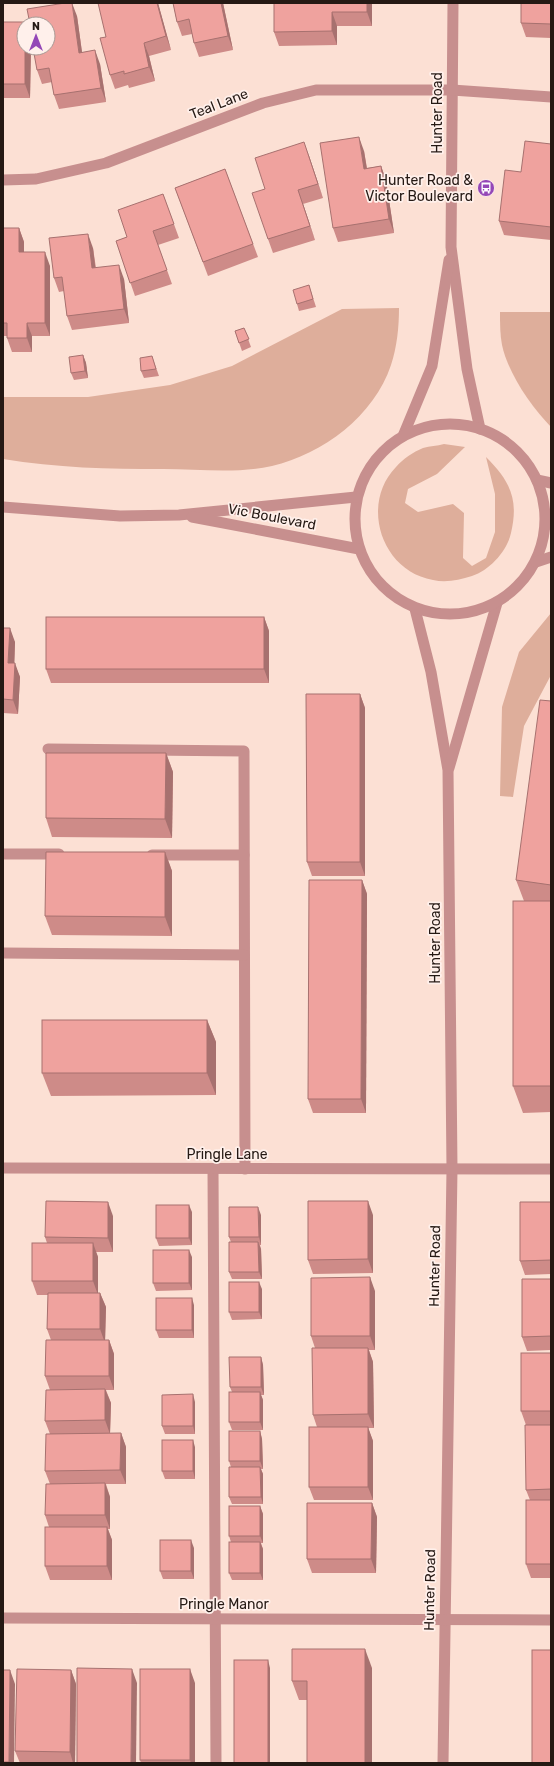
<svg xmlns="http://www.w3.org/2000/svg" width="554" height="1766" font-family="Rubik,sans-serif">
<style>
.green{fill:#deae9b}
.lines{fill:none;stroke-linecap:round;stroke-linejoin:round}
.service{stroke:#c78f8e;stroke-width:11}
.minor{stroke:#c78f8e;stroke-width:11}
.tertiary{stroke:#c78f8e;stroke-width:11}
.wall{fill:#ce8b88}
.shaded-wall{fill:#a7716f}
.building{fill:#efa29e;stroke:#a7716f}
.labels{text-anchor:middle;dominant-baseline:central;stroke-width:3.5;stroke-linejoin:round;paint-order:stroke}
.street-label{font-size:14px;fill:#251914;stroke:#fff0eb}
.poi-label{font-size:14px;fill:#251914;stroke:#fff0eb;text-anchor:end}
</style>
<rect width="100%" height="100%" fill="#fce0d4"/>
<g class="green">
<path d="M399 308C399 327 397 347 391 365 374 416 323 454 272 466 237 474 198 469 163 469 109 469 56 468 3 459V397H88L170 385 232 366 342 309Z"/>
<path d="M500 312H551V427C531 407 508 373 502 345 500 335 500 323 500 312Z"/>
<path d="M444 444 465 447 437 474 408 489 405 503 418 512 453 504 464 513 463 558 472 566 486 558 495 532V494L486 457C510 481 519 499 511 533 507 551 490 570 472 576 459 580 446 583 433 580 381 571 360 504 396 467 403 459 413 452 423 448 430 446 437 446 444 444Z"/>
<polygon points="551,613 551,675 524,726 513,797 500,796 502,707 519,652"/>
</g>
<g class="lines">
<g class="service">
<polyline points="48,749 244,751 245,1169"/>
<polyline points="3,854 59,854"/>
<polyline points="152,855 244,855"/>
<polyline points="3,953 244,955"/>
<polyline points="213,1169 216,1763"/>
</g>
<g class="minor">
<polyline points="453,3 451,247 467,369 480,429"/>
<polyline points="3,180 36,179 106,163 263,103 316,90 452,90 551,97"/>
<polyline points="403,436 432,366 449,260"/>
<polyline points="415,609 431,672 448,770 452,1169 443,1763"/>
<polyline points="449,768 497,603"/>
<polyline points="3,1168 551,1169"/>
<polyline points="3,1618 551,1620"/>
</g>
<g class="tertiary">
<circle cx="450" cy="519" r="95"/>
<polyline points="537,480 551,483"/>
<polyline points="3,507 120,516 179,515 356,497"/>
<polyline points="192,517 359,549"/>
<polyline points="536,562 551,557"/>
</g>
</g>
<g class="wall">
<polygon points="158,3 171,50 149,56 155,81 129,88 128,85 115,89 110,75 106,37"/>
<polygon points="173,3 223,3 233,50 199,57 194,43 192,34 182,36 177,22"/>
<polygon points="274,3 372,3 372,26 337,26 337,45 279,46 274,32"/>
<polygon points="551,3 551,38 526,37 521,23"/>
<polygon points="77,16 82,52 100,64 106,102 59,109 54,95 52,82 42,84 37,70"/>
<polygon points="3,22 24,48 31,48 30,98 4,98 4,119 3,119"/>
<polygon points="551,144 551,240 504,235 499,221"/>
<polygon points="364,151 367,168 381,166 386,180 394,233 338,242 333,228"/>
<polygon points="309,156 323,198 303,204 315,240 273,253 268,239 265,189"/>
<polygon points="225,169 258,257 208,276 175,188"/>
<polygon points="163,194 179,238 158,245 172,284 135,296 116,241 127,237"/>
<polygon points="3,228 19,228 24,242 24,252 50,266 50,336 32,336 32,352 12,352 7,338 7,336 3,336"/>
<polygon points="93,248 96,268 124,279 129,323 72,330 67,316 64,291 59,292 54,278"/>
<polygon points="309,285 316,307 299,311 297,304"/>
<polygon points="244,328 251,347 242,351 235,331"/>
<polygon points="83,355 86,363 88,378 74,380 71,373"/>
<polygon points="152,356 159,376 144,378 141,371"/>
<polygon points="264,617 269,631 269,683 51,683 46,669"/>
<polygon points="3,628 15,642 14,663 20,677 18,714 3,713"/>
<polygon points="360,694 365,708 365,876 312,876 307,862"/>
<polygon points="551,701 551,1112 523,1113 513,1086 524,901 516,880"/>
<polygon points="166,753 173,772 172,838 52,837 46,818"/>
<polygon points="165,852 172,871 172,936 52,935 45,916"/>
<polygon points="362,880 367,894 366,1113 313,1113 308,1099"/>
<polygon points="207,1020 216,1042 216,1095 51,1096 42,1073"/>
<polygon points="551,1202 551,1274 525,1275 520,1261"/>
<polygon points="192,1212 192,1245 159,1246 156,1238"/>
<polygon points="261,1215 261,1245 260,1245 261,1249 262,1279 232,1279 229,1272 231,1242 229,1237"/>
<polygon points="373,1215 373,1273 313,1274 308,1260"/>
<polygon points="113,1216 113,1252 96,1252 98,1257 98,1293 100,1293 106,1307 105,1340 109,1340 114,1354 114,1390 106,1390 111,1403 110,1433 121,1433 126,1447 126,1484 106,1484 110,1497 110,1529 108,1529 112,1540 112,1580 50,1580 45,1566 49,1527 45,1515 50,1484 45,1471 50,1434 45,1421 50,1390 45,1376 51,1340 47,1329 48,1295 37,1295 32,1281 47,1243 45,1237"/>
<polygon points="192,1257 192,1290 156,1291 153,1283"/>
<polygon points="551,1279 551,1350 527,1351 522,1337"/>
<polygon points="262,1289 262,1319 232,1320 229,1312"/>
<polygon points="375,1291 375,1350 369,1350 373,1362 374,1428 368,1428 373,1441 373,1500 314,1500 309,1487 317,1427 313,1415 315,1348 311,1336"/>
<polygon points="194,1305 194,1338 159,1338 156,1330"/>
<polygon points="551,1353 551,1425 526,1425 521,1411"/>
<polygon points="261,1357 263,1365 264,1395 261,1395 263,1400 263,1430 232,1430 229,1422 232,1392 230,1387"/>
<polygon points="195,1402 195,1434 165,1434 162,1426"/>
<polygon points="551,1425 551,1578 531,1578 526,1564 530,1500 526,1490"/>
<polygon points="260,1431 262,1439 263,1469 261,1469 263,1474 263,1504 232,1504 229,1497 231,1467 229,1461"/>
<polygon points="195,1447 195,1479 165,1479 162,1471"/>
<polygon points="372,1503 377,1517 376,1573 312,1573 307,1559"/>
<polygon points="260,1506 263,1514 263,1543 261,1543 263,1549 263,1580 232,1580 229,1573 231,1542 229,1536"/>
<polygon points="194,1548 194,1579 163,1579 160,1571"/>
<polygon points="372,1668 372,1763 307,1700 299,1700 292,1681"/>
<polygon points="71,1670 76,1684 75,1763 20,1763 15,1751"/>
<polygon points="195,1683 195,1763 141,1763 140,1760"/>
</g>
<g class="shaded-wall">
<polygon points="72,3 77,16 84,67 79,53"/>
<polygon points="157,3 158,3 171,50 166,36"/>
<polygon points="221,3 223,3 233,50 228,36"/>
<polygon points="367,3 372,3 372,26 367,12"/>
<polygon points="332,12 337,26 337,45 332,31"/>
<polygon points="144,43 149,56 155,81 149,67"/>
<polygon points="25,48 31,48 30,98 25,84"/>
<polygon points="95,50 100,64 106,102 101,88"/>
<polygon points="3,94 4,98 4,119 3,115"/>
<polygon points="359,137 364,151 369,183 364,169"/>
<polygon points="304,142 309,156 323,198 318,184"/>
<polygon points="381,166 386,180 394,233 389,219"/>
<polygon points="298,190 303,204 315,240 310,226"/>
<polygon points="19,228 24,242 24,266 19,252"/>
<polygon points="88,234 93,248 97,282 92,268"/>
<polygon points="45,252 50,266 50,336 45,323"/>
<polygon points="119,265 124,279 129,323 124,309"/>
<polygon points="27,323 32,336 32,352 27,338"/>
<polygon points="83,355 86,363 88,378 85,371"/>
<polygon points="264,617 269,631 269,683 264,669"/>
<polygon points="10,628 15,642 14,677 8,663"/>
<polygon points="15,663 20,677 18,714 13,700"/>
<polygon points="360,694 365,708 365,876 360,862"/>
<polygon points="166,753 173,772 172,838 165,819"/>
<polygon points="165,852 172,871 172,936 165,917"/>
<polygon points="362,880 367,894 366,1113 361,1099"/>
<polygon points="207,1020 216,1042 216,1095 207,1073"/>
<polygon points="368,1201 373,1215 373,1273 368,1259"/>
<polygon points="108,1202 113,1216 113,1252 108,1238"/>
<polygon points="189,1205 192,1212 192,1245 189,1238"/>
<polygon points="258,1207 261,1215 261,1245 259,1237"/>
<polygon points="258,1242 261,1249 262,1279 259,1272"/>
<polygon points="93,1243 98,1257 98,1295 93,1281"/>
<polygon points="189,1250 192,1257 192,1290 189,1283"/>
<polygon points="370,1277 375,1291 375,1350 370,1336"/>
<polygon points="259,1282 262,1289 262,1319 259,1312"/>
<polygon points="100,1293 106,1307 105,1343 100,1329"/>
<polygon points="192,1298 194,1305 194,1338 192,1330"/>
<polygon points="109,1340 114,1354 114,1390 109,1376"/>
<polygon points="368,1348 373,1362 374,1428 368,1414"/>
<polygon points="261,1357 263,1365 264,1395 261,1387"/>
<polygon points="105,1389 111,1403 110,1434 105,1420"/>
<polygon points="260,1392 263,1400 263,1430 260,1422"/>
<polygon points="193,1394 195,1402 195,1434 193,1426"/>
<polygon points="368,1427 373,1441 373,1500 368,1487"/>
<polygon points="260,1431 262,1439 263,1469 260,1461"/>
<polygon points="121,1433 126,1447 126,1484 120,1470"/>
<polygon points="193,1440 195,1447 195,1479 193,1471"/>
<polygon points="260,1467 263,1474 263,1504 261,1497"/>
<polygon points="105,1483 110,1497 110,1529 105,1515"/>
<polygon points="372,1503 377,1517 376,1573 371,1559"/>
<polygon points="260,1506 263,1514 263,1543 260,1536"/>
<polygon points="107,1527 112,1540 112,1580 107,1566"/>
<polygon points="191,1540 194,1548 194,1579 191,1571"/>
<polygon points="260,1542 263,1549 263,1580 260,1573"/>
<polygon points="365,1649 372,1668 372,1763 365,1763"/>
<polygon points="268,1660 270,1668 270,1763 268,1763"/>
<polygon points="132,1669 137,1683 136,1763 131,1763"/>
<polygon points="190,1669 195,1683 195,1763 191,1763 190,1760"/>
<polygon points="10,1670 15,1684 14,1763 9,1763 9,1762"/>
<polygon points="71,1670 76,1684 75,1763 73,1763 70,1752"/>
</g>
<g class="building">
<polygon points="65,3 72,3 79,53 95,50 101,88 54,95 49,68 37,70 33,48 48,48 48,24 30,24 27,9"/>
<polygon points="98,3 157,3 166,36 144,43 149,67 124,74 124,71 110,75 100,38 106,37"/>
<polygon points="173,3 221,3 228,36 194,43 189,19 177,22"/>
<polygon points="274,3 367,3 367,12 332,12 332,31 274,32"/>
<polygon points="521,3 551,3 551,24 521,23"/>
<polygon points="3,22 26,22 26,24 24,24 24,48 25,48 25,84 3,84"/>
<polygon points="359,137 364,169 381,166 389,219 333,228 320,143"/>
<polygon points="525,141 551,144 551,227 499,221 505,170 521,172"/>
<polygon points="304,142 318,184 298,190 310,226 268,239 252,193 265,189 255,158"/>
<polygon points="225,169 253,244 203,262 175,188"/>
<polygon points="163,194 174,224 153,231 167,270 130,283 116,241 127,237 118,210"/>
<polygon points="3,228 19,228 19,252 45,252 45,323 27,323 27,338 7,338 7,323 3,323"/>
<polygon points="88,234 92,268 119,265 124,309 67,316 62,277 54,278 49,238"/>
<polygon points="309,285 313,299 297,304 293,290"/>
<polygon points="244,328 249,339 239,343 235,331"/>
<polygon points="83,355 85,371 71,373 69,357"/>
<polygon points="152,356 156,369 141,371 140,358"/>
<rect x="46" y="617" width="218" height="52"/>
<polygon points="3,628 10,628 8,663 15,663 13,700 3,699"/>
<polygon points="306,694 360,694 360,862 307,862"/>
<polygon points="540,700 551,701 551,885 516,880"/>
<polygon points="46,753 166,753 165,819 46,818"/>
<polygon points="46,852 165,852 165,917 45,916"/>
<polygon points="309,880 362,880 361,1099 308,1099"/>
<rect x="513" y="901" width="38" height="185"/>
<rect x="42" y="1020" width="165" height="53"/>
<polygon points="46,1201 108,1202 108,1238 45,1237"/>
<polygon points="308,1201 368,1201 368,1259 308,1260"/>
<polygon points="520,1202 551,1202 551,1260 520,1261"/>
<rect x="156" y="1205" width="33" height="33"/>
<polygon points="229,1207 258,1207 259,1237 229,1237"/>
<polygon points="229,1242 258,1242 259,1272 229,1272"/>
<rect x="32" y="1243" width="61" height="38"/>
<rect x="153" y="1250" width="36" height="33"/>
<polygon points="370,1277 370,1336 311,1336 311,1278"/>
<polygon points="522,1279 551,1279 551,1336 522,1337"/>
<rect x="229" y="1282" width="30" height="30"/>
<polygon points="48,1293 100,1293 100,1329 47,1329"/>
<rect x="156" y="1298" width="36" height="32"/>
<polygon points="46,1340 109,1340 109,1376 45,1376"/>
<polygon points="312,1348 368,1348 368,1414 313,1415"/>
<rect x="521" y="1353" width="30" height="58"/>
<polygon points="229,1357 261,1357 261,1387 230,1387"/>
<polygon points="105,1389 105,1420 45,1421 46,1390"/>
<rect x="229" y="1392" width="31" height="30"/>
<polygon points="193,1394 193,1426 162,1426 162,1395"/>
<polygon points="525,1425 551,1425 551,1489 526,1490"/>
<rect x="309" y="1427" width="59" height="60"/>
<rect x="229" y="1431" width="31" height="30"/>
<polygon points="121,1433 120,1470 45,1471 46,1434"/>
<rect x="162" y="1440" width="31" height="31"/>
<polygon points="229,1467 260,1467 261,1497 229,1497"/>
<polygon points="105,1483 105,1515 45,1515 46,1484"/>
<rect x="526" y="1500" width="25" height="64"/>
<polygon points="307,1503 372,1503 371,1559 307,1559"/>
<rect x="229" y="1506" width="31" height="30"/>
<rect x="45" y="1527" width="62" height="39"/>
<rect x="160" y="1540" width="31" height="31"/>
<rect x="229" y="1542" width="31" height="31"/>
<polygon points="292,1649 365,1649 365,1763 307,1763 307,1681 292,1681"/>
<rect x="532" y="1650" width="19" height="113"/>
<rect x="234" y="1660" width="34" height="103"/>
<polygon points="77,1668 132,1669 131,1763 77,1763"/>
<polygon points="17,1669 71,1670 70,1752 15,1751"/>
<rect x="140" y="1669" width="50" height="91"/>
<polygon points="3,1670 10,1670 9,1762 3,1762"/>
</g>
<defs>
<g id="bus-disc" transform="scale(0.9)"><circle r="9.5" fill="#9447b7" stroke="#fff0eb"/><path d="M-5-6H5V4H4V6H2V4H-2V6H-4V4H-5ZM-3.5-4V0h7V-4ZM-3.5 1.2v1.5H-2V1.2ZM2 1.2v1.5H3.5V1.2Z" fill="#fff"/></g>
</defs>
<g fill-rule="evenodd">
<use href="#bus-disc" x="486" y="188"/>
</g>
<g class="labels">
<g class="street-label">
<text transform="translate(219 104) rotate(-21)">Teal Lane</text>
<text transform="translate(437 113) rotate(-90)">Hunter Road</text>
<text transform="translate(272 517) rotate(11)">Vic Boulevard</text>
<text transform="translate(435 943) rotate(-90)">Hunter Road</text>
<text x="227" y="1154">Pringle Lane</text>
<text transform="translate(435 1266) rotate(-89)">Hunter Road</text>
<text transform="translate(430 1590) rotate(-89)">Hunter Road</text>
<text x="224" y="1604">Pringle Manor</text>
</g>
<g class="poi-label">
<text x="473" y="180">Hunter Road &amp;<tspan x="473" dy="16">Victor Boulevard</tspan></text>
</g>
</g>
<rect width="554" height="1766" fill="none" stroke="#251914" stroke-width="8"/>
<g transform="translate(36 36)"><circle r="19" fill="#fff0eb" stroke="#a89a95"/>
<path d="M0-3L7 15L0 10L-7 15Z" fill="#9447b7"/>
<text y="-6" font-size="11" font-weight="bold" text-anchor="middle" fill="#251914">N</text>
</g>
</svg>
